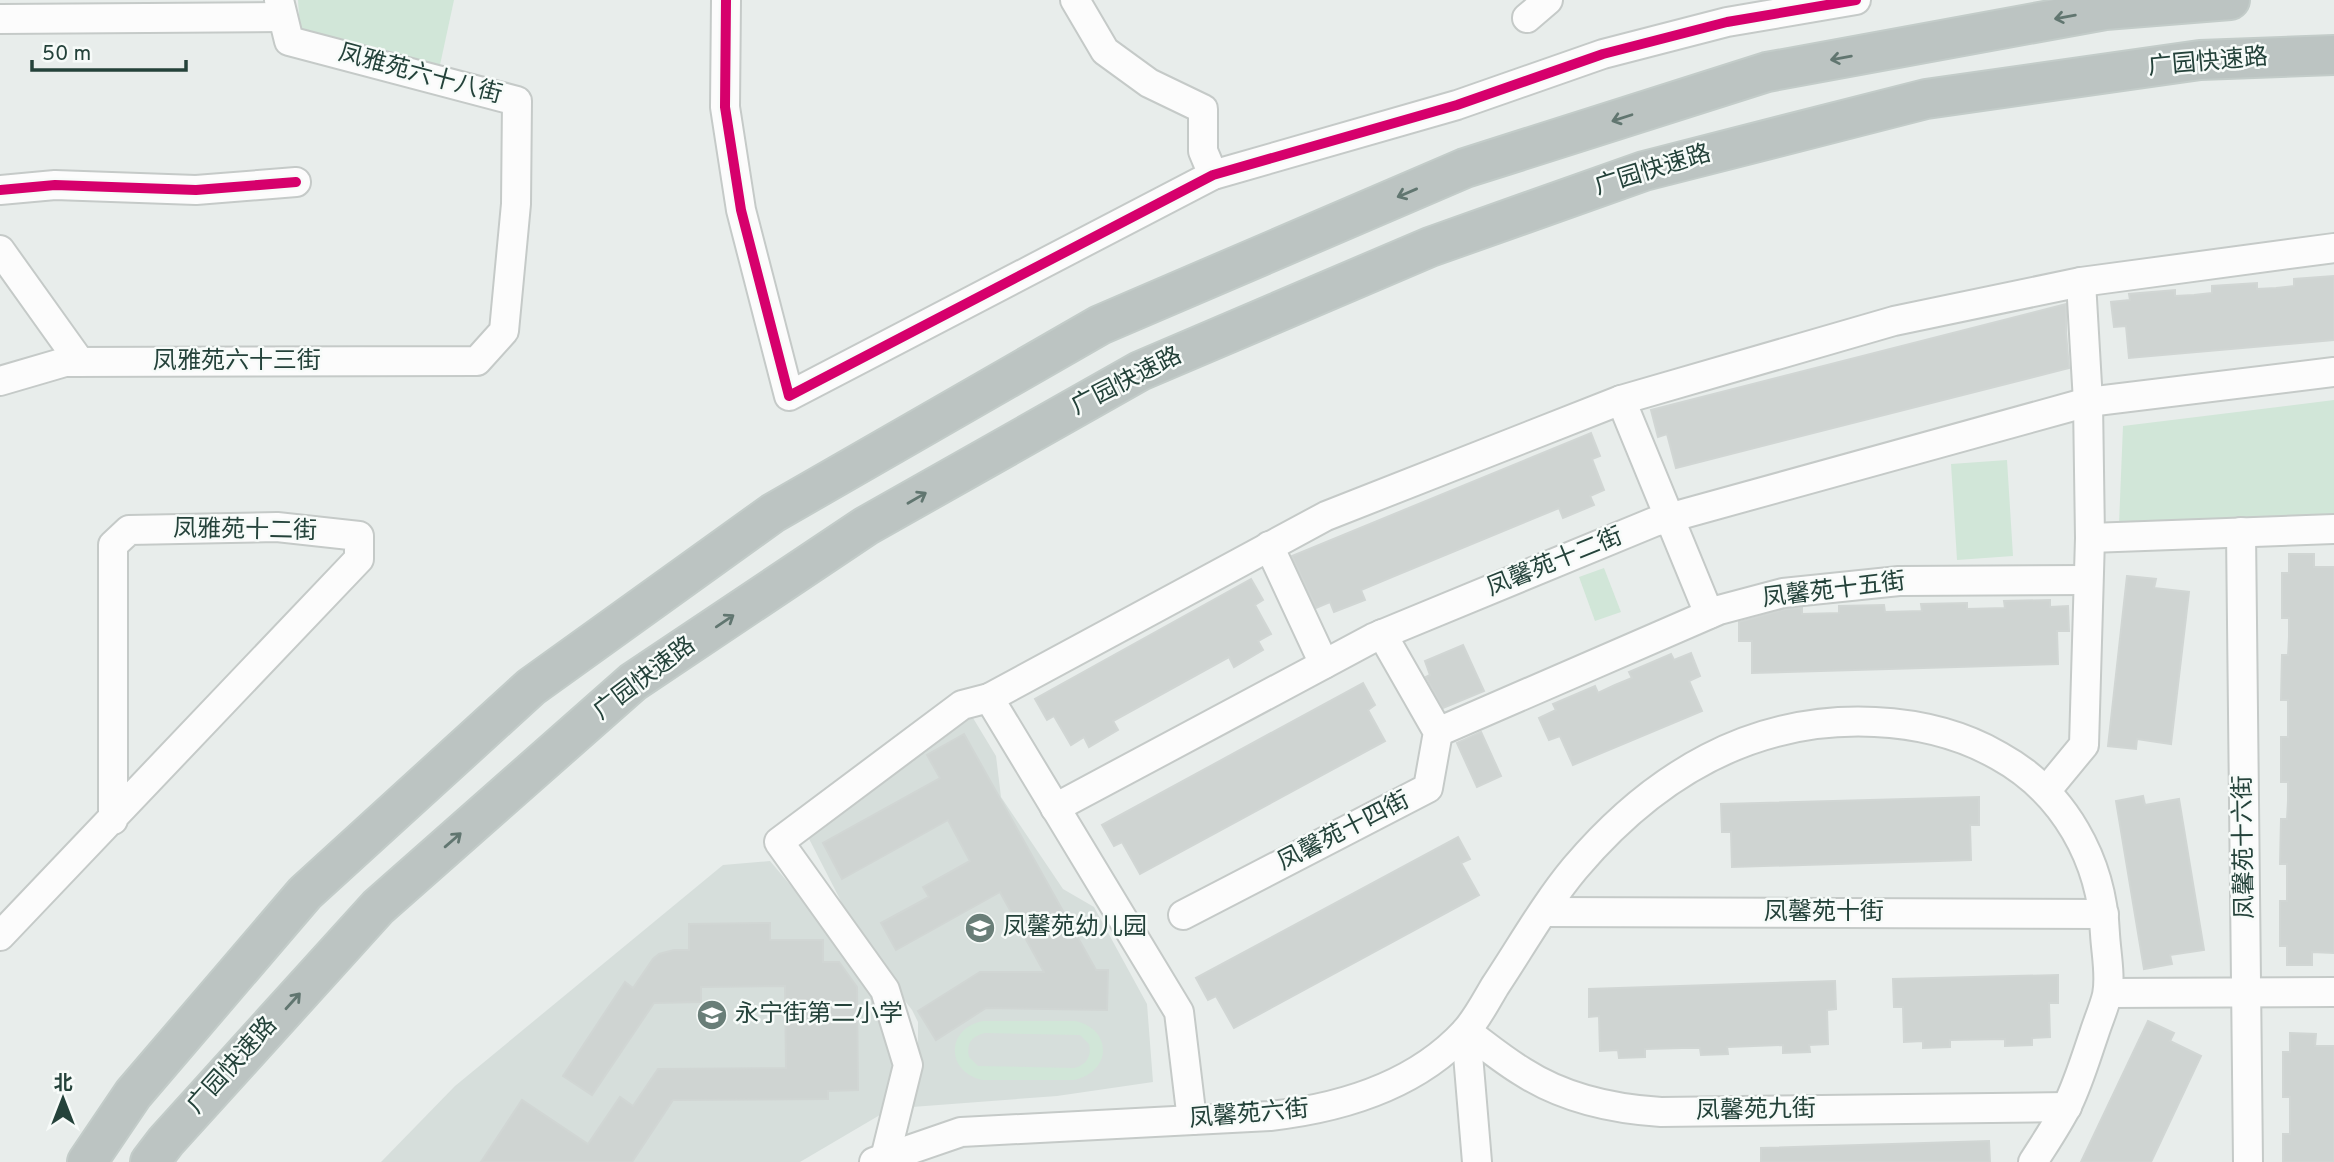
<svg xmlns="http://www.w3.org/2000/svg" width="2334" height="1162" font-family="Overpass,'Noto Sans SC',sans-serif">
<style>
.built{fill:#d6dedb}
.green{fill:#d1e6d8;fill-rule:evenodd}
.building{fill:#cfd4d2;stroke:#d1d6d4;stroke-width:2}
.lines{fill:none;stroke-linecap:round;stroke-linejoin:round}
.minor-casing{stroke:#c5cac8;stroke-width:32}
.highway-casing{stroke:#c3ccc9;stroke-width:42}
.minor{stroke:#fcfcfc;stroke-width:28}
.highway{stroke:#bcc4c2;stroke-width:38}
.cycleway-casing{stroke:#f7fbf9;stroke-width:15}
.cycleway{stroke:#d6006c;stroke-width:10}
.oneway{stroke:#617670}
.labels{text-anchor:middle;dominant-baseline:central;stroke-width:5;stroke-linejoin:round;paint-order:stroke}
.street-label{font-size:24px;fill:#24423a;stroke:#f7fbf9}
.poi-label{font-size:24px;fill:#24423a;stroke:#f7fbf9;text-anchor:start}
</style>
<rect width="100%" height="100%" fill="#e8edeb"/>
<g class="built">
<polygon points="970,713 996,756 1001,797 1063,889 1094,907 1147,1004 1153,1082 1057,1096 912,1107 918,1054 918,1022 912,1010 866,950 805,831"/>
<polygon points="770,861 868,977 896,1052 885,1112 800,1162 381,1162 455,1086 723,865"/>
</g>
<g class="green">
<polygon points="298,0 454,0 440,65 300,30"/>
<polygon points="2334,400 2334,515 2119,524 2123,426"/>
<polygon points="2007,460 2013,556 1957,560 1951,464"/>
<polygon points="1604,568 1621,612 1595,621 1579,577"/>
<path d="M983 1021H1075C1113 1029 1112 1072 1074 1080H983C945 1072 946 1028 983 1021ZM985 1033 1080 1035 1089 1044C1092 1057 1086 1065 1074 1068L978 1066 969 1057C966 1043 972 1036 985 1033Z"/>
</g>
<g class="building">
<polygon points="2334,276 2334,340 2129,358 2126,326 2114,327 2111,302 2130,300 2129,294 2175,290 2175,296 2194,295 2212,293 2212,286 2257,283 2257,289 2276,288 2294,286 2294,279"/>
<polygon points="2066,304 2066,333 2069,368 1676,468 1667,434 1658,437 1651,410"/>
<polygon points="1591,433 1600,456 1592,459 1604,490 1590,496 1594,505 1563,518 1559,508 1392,577 1361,590 1365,600 1334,612 1330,602 1316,608 1292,556"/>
<polygon points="2289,554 2314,554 2314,567 2334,567 2334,953 2312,952 2312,965 2287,965 2287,946 2280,946 2280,901 2287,901 2287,864 2280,864 2281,819 2287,819 2288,801 2288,782 2281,782 2281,737 2288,737 2288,700 2281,700 2282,655 2288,655 2289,637 2289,618 2282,618 2282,573 2289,573"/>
<polygon points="2127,576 2156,579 2154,588 2189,592 2171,744 2137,739 2136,749 2108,746"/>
<polygon points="1251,579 1263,600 1255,605 1271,634 1258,641 1263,650 1234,667 1229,657 1113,721 1118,730 1089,747 1084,737 1071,745 1054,716 1047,720 1035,699"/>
<polygon points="2050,600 2050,607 2068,606 2069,631 2057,631 2058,664 1752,673 1752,641 1739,641 1739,622 1786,609 1802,608 1802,614 1839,613 1839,606 1884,605 1885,612 1922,611 1921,604 1967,603 1967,609 2005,608 2004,601"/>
<polygon points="1463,645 1484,691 1443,708 1426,677 1430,675 1425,661"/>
<polygon points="1691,653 1700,676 1689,681 1702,711 1573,765 1560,736 1549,740 1539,718 1556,710 1553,704 1595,686 1598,693 1615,685 1632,678 1629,672 1671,654 1674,660"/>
<polygon points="1363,683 1375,705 1368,710 1385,741 1140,874 1122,842 1114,846 1102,825"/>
<polygon points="1481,732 1501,776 1477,787 1457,743"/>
<polygon points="964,734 1096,970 1108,970 1107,1010 986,1008 936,1040 918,1011 980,972 1044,972 1000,892 896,950 881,923 929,897 923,887 970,861 948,820 842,879 823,843 940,778 927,755"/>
<polygon points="2143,796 2145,805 2179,799 2204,950 2170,955 2172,964 2144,969 2116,801"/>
<polygon points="1979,797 1979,825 1970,825 1971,860 1732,867 1731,832 1722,832 1721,804"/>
<polygon points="1458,837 1470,859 1461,863 1479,895 1234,1028 1216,996 1208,1000 1196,978"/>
<polygon points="770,923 770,940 823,940 823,962 839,962 857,987 858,1090 828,1091 828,1099 673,1100 632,1162 481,1162 522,1100 588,1144 620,1097 633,1106 658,1069 786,1068 785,986 701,987 701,1002 654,1003 592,1095 563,1076 625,982 633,988 653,959 659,954 674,950 689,950 689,924"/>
<polygon points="2058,975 2058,1003 2049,1003 2050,1037 2032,1038 2032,1045 2005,1046 2005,1039 1950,1040 1950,1047 1923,1048 1923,1041 1904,1042 1903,1007 1894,1007 1893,979"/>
<polygon points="1835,981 1836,1009 1827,1010 1828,1044 1809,1045 1810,1052 1783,1053 1783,1045 1727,1047 1728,1054 1701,1055 1700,1048 1682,1048 1645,1049 1645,1057 1619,1058 1618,1050 1600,1051 1599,1016 1589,1017 1589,989"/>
<polygon points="2148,1021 2174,1033 2170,1041 2201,1056 2151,1162 2081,1162"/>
<polygon points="2290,1033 2316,1034 2315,1046 2334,1046 2334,1162 2283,1162 2283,1134 2290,1134 2290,1097 2283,1097 2283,1052 2290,1052"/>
<polygon points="1989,1141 1990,1162 1761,1162 1761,1148"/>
</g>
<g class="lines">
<g class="minor-casing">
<g id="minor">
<polyline points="726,0 725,107 741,210 789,396 1213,175 1457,105 1603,54 1727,22 1856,0"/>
<polyline points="1075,0 1105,51 1149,83 1203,109 1203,151 1213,175"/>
<polyline points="1527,18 1548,0"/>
<polyline points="0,19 282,17"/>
<polyline points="0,190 55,185 196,190 296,182"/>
<polyline points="0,250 80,362"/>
<polyline points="0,381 65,362 477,361 504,331 516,204 517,101 289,41 279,0"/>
<polyline points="1621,400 1709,614"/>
<polyline points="2241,532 2248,1162"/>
<polyline points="2090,538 2334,529"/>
<polyline points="1269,546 1324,664"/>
<polyline points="1438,732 1719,610 1783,593 1899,581 2088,580"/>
<polyline points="2046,791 2084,745 2090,538 2088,402 2081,282"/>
<polyline points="1055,808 1373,638 1654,522 2088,402 2334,372"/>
<polyline points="1544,912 2104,914"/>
<polyline points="1183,915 1428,788 1438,732 1382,634"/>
<polyline points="0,936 359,559 359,536 277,527 129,530 113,545 113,820"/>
<polyline points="2108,993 2334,992"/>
<path d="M1466 1031C1485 1045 1503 1060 1523 1072 1565 1099 1612 1109 1661 1112L2067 1107"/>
<polyline points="1466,1031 1477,1162"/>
<polyline points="1192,1120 1179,1012 989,698 1326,516 1621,400 1894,321 2081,282 2334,248"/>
<polyline points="885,1158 908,1065 885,990 779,842 962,705 989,698"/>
<path d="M874 1162 961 1132 1270 1116C1341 1108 1415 1086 1465 1032 1477 1019 1486 1001 1495 986 1521 947 1545 904 1575 868 1653 776 1752 716 1875 722 1918 724 1961 734 1999 756 2064 792 2102 860 2105 934 2106 953 2111 976 2107 995 2104 1008 2098 1021 2094 1034 2086 1057 2079 1081 2068 1104 2058 1124 2045 1143 2033 1162"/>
</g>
</g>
<g class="highway-casing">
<g id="highway">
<polyline points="87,1162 133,1094 305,893 531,687 773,513 1100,325 1465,168 1767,72 2105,10 2230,0"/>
<polyline points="150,1162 166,1141 378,907 633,682 866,526 1140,371 1430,247 1644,171 1926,99 2200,60 2334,55"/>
</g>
</g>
<use href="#minor" class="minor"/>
<use href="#highway" class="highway"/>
<g class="cycleway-casing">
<g id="cycleway">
<polyline points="726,0 725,107 741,210 789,396 1213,175 1457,105 1603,54 1727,22 1856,0"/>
<polyline points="0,190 55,185 196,190 296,182"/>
</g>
</g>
<use href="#cycleway" class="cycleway"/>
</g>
<defs><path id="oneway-shaft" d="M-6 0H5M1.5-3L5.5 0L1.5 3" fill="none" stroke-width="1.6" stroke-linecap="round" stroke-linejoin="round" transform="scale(1.75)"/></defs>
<g class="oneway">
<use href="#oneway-shaft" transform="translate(2065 17) rotate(170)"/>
<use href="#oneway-shaft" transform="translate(1841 58) rotate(170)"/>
<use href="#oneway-shaft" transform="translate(1622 118) rotate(162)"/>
<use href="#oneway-shaft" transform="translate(1407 193) rotate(157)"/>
<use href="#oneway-shaft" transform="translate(917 498) rotate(-30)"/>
<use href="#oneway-shaft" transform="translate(725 621) rotate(-34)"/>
<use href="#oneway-shaft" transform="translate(453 840) rotate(-41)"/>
<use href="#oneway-shaft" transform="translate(293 1001) rotate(-48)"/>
</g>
<defs>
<g id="school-disc" transform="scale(1.575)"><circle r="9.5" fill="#697e78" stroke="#f7fbf9"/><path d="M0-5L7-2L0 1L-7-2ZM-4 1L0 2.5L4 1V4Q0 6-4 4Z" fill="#fff"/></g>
</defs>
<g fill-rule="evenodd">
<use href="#school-disc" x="980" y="928"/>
<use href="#school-disc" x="712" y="1015"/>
</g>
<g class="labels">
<g class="street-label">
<text transform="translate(2208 63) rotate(-5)">广园快速路</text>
<text transform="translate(420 75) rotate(15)">凤雅苑六十八街</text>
<text transform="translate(1653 171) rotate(-17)">广园快速路</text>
<text x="237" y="362">凤雅苑六十三街</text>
<text transform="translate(1127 382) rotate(-27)">广园快速路</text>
<text transform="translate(245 531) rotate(1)">凤雅苑十二街</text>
<text transform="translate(1555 563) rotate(-22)">凤馨苑十二街</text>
<text transform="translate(1834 591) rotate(-7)">凤馨苑十五街</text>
<text transform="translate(645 679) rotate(-37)">广园快速路</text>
<text transform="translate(1344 832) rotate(-27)">凤馨苑十四街</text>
<text transform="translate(2245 847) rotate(-91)">凤馨苑十六街</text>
<text x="1824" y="913">凤馨苑十街</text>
<text transform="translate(233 1066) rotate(-48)">广园快速路</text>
<text transform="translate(1756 1111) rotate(-1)">凤馨苑九街</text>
<text transform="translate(1249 1115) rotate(-5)">凤馨苑六街</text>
</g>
<g class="poi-label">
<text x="1003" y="928">凤馨苑幼儿园</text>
<text x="735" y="1015">永宁街第二小学</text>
</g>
</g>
<g transform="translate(63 1099)" stroke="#f7fbf9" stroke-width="5" paint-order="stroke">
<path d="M0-5L12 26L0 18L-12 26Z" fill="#24423a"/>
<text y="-10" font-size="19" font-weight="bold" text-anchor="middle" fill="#24423a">北</text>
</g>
<path d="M32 60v10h154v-10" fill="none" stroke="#24423a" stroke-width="3.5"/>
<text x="42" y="60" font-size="21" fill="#24423a" stroke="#f7fbf9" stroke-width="5" paint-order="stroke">50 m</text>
</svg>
